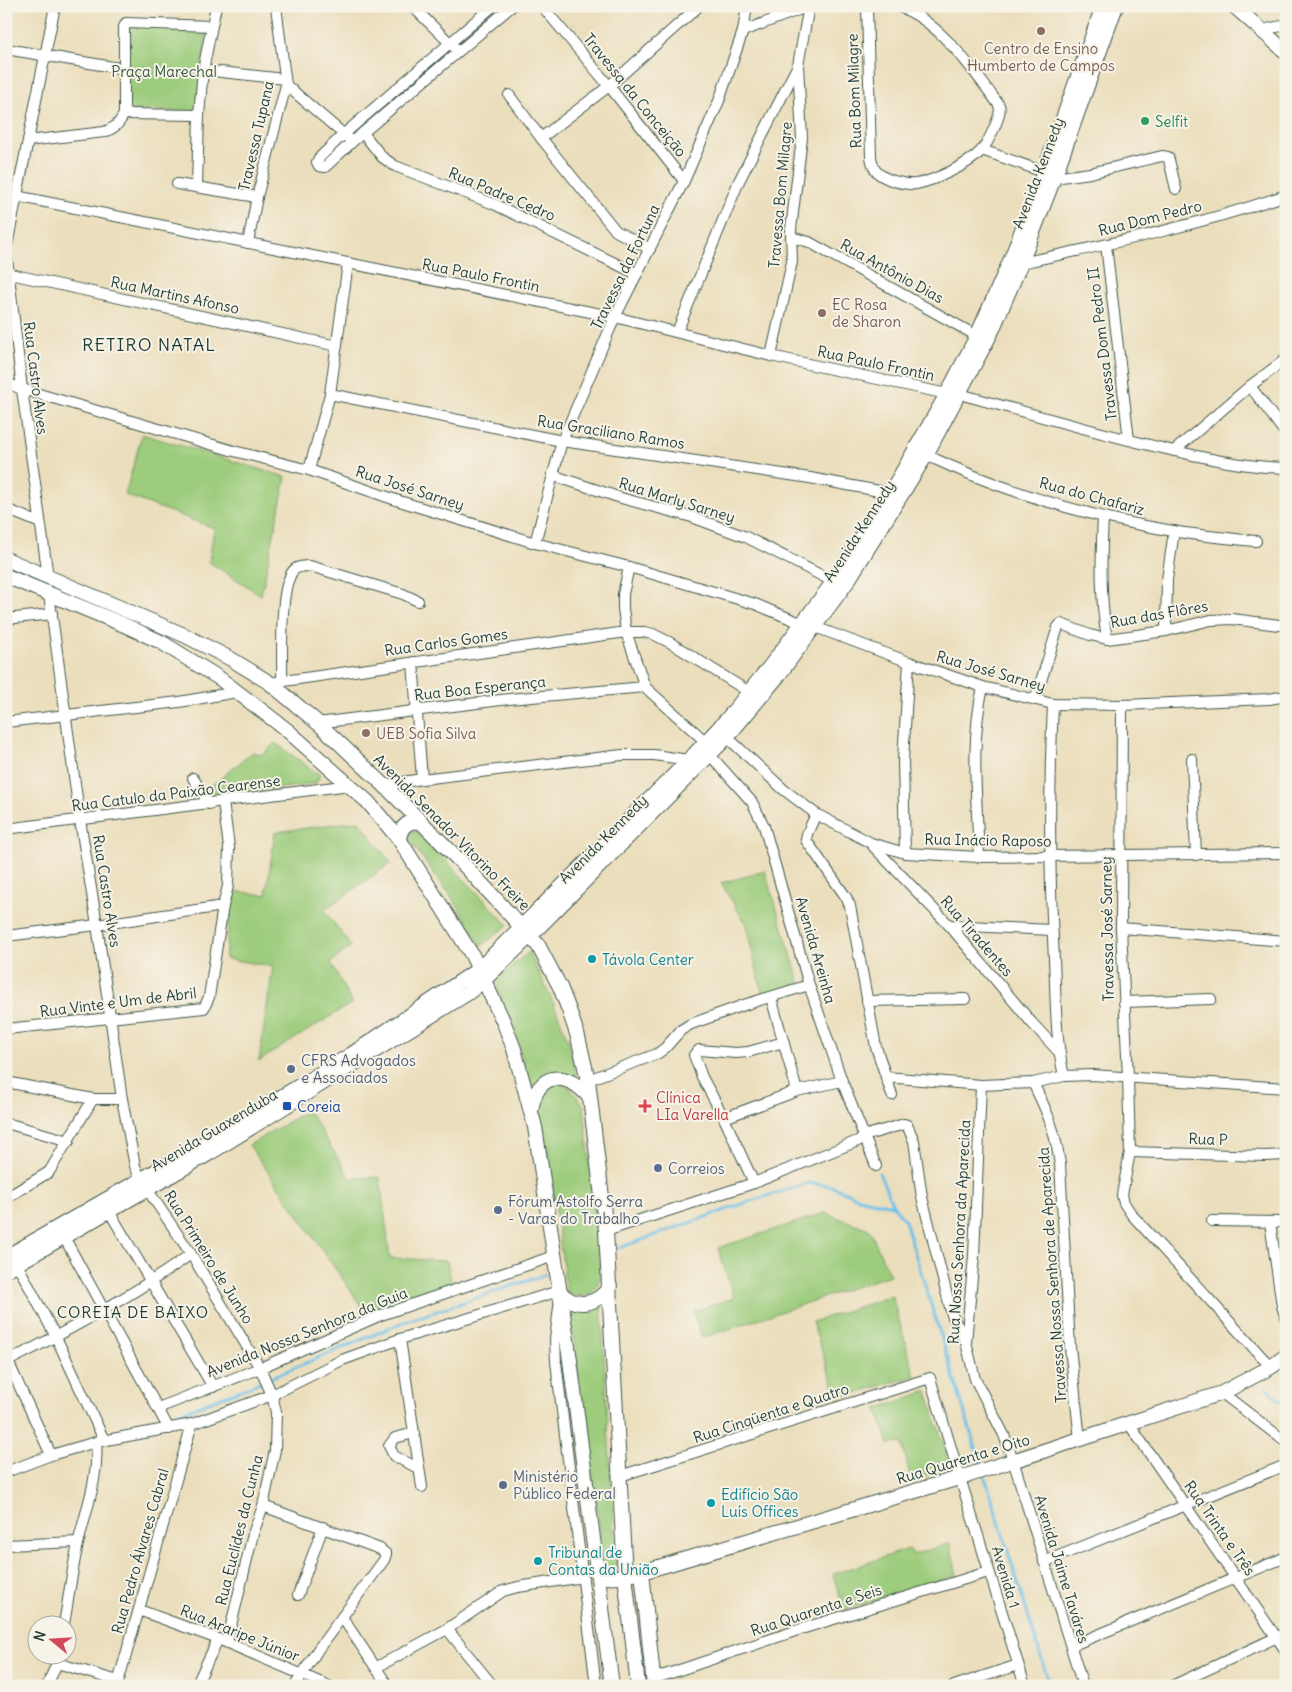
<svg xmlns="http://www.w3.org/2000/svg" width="1292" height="1692" font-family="Delius,sans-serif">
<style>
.green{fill:#9ccc7b;stroke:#5e8458}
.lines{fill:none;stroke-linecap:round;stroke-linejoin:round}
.stream{stroke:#6ac0e7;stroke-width:3}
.minor-casing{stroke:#3e5548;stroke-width:12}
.major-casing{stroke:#3e5548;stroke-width:16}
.minor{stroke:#fff;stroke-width:10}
.major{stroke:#fff;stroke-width:14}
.education-dot{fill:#8d6e63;stroke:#f7f3e8;stroke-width:2}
.leisure-dot{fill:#2e9e5b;stroke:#f7f3e8;stroke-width:2}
.culture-dot{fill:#0f9aa8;stroke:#f7f3e8;stroke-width:2}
.service-dot{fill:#5c6f8a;stroke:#f7f3e8;stroke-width:2}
.transit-dot{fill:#1a4fb4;stroke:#f7f3e8;stroke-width:2}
.health-dot{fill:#e0444e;stroke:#f7f3e8;stroke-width:2}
.labels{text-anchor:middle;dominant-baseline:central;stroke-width:4;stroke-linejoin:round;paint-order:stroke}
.education-label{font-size:15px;fill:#785e54;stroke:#f7f3e8;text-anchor:start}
.park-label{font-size:15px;fill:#385a42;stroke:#f7f3e8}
.street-label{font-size:15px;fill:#1f3d34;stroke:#f7f3e8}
.leisure-label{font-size:15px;fill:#27864d;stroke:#f7f3e8;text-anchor:start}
.culture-label{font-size:15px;fill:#0d838f;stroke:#f7f3e8;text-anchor:start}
.service-label{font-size:15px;fill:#4e5e75;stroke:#f7f3e8;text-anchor:start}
.health-label{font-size:15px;fill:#be3a42;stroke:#f7f3e8;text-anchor:start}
.transit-label{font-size:15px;fill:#164399;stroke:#f7f3e8;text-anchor:start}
.neighbourhood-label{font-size:16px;letter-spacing:1px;fill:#1f3d34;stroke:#f7f3e8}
.quarter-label{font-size:18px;letter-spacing:1px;fill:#1f3d34;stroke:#f7f3e8}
</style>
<rect width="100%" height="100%" fill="#f7f3e8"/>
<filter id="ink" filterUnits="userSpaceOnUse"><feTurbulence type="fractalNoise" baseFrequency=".02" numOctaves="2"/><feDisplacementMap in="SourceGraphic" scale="10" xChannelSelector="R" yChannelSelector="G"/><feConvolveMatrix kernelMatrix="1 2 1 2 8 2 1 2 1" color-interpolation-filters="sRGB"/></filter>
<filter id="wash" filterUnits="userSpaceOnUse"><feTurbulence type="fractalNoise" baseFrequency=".0096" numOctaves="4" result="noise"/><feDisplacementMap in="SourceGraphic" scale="20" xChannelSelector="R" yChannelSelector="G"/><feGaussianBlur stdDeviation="1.12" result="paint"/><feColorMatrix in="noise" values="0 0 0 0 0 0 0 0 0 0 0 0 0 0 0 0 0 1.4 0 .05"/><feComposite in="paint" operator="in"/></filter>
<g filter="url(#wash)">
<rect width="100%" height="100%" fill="#ebdebc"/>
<g class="green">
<polygon points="127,26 207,28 196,112 127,110"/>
<polygon points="142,434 286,477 261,595 209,562 214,528 125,495"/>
<polygon points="275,743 320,775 316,783 217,798 210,787 253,752 262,755"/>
<polygon points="359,821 391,863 324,910 351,946 331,963 352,1003 259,1061 273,966 225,959 232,891 266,895 275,832"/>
<polygon points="412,831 419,832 508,925 481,946 454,900 409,840 408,836"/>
<polygon points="765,871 800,983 763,996 745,922 721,883"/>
<polygon points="529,952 552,1000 570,1045 577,1079 543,1076 532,1087 513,1030 494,980"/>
<path d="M557 1082 570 1088 584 1106 601 1273C597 1292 590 1300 570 1294L566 1288 550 1167 539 1107 540 1099 546 1087Z"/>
<polygon points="308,1110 350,1178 380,1177 390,1258 447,1261 452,1285 367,1314 249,1145"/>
<polygon points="825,1213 869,1229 890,1275 702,1338 693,1311 734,1298 718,1248"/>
<polygon points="892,1296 915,1376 838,1398 812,1322"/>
<polygon points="601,1301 616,1566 605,1568 569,1306"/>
<polygon points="927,1391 951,1469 911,1480 902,1443 889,1444 877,1409"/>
<polygon points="950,1543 957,1575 844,1610 833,1574 909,1549 913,1555"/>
</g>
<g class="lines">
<g class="stream">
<polyline points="879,1173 893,1205 905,1221 982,1468"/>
<polyline points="619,1248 751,1201 809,1183 831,1186 862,1199 892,1205"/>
<polyline points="1267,1389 1286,1404"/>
<polyline points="171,1416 241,1390 404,1322 545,1275"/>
<polyline points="984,1474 1050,1686"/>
</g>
</g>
</g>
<g filter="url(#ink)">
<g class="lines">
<g class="minor-casing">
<g id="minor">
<polyline points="412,6 454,47"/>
<polyline points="493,6 344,134 319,158 317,162 319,166 325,167 352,142 512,6"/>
<polyline points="542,6 609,86 684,181"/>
<path d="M867 6 871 157C872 162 873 167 876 171 884 180 905 185 916 184 934 181 970 164 982 150L1044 172"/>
<path d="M895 6C936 16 975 72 999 105 1003 114 988 142 982 150"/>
<polyline points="1262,30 1286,25"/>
<polyline points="6,49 125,69"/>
<polyline points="203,70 285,79"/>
<polyline points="286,85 348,138"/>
<polyline points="509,95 541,138 616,231 650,249"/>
<polyline points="124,114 199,115"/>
<polyline points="363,133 382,157 395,166 494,204 637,274"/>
<polyline points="541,138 609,86 699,6"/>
<path d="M28 141 104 132C115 128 119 124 124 114V27L126 23 212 26"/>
<polyline points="1054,178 1090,173 1162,156 1168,157 1169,160 1176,189"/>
<polyline points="177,184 257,197"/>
<polyline points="197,186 199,115 203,70 216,6"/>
<polyline points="6,194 615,317 771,356 947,394"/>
<polyline points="791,237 809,242 977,336"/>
<polyline points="248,243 257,197 286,85 276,6"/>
<polyline points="1106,245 1129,440"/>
<path d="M1021 263C1110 244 1200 225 1286 195"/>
<polyline points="6,273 337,346"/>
<polyline points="677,332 739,181 798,65 809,6 743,31"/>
<polyline points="771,356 792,262 791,229 802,138 798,65"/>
<polyline points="6,383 22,389 234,451 309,470 396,500 535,543 629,567 755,604 803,624"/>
<polyline points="1250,386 1286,434"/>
<polyline points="330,394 562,441 810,478 890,493"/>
<path d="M960 394C1028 413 1096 433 1166 449 1205 458 1245 467 1286 468"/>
<polyline points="1174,451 1250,386 1286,359"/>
<path d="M926 455C1003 491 1089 517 1173 531 1200 536 1228 538 1256 541"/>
<polyline points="309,470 330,394 348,263"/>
<polyline points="552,475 621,498 692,517 746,537 838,584"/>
<polyline points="6,509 40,523"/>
<path d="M1103 517C1101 558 1100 598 1107 639"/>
<polyline points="535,543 562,441 615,317 684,181 719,101 743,31 747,6"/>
<polyline points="629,567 623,594 623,608 626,632 645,687 706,742"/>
<polyline points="48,577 22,389 6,250 55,6"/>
<polyline points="49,594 80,820 97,925 122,1099 135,1166 141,1180 191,1254 260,1368 272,1395 276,1412 275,1450 263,1506 253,1534 227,1642"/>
<polyline points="6,619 52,614"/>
<polyline points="815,627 909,662 983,687 1053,704 1122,705 1269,699 1286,696"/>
<polyline points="1166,631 1167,580 1174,531"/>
<polyline points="413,662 422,779"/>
<path d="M282 681C283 659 278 583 295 569 299 566 306 566 310 566L403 594 418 601"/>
<polyline points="270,683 626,632 644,632 653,634 671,643 749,692"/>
<polyline points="1035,700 1058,627 1061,624 1090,635 1107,639 1166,631 1211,620 1232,619 1279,625 1286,624"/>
<path d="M1053 704C1049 789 1049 874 1054 959 1056 998 1055 1037 1064 1076"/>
<polyline points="1122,705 1121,928 1128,1077 1130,1152 1122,1195 1124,1203 1132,1215 1271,1367"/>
<polyline points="6,722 179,702 237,692"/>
<polyline points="318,723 509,699 645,687"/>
<polyline points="727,737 783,789 816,814 871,843 905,853 979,857 1286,853"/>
<polyline points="710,755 752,802 764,826 809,985 842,1081 876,1166"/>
<polyline points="1192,759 1196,855"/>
<polyline points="193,778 209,804"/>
<polyline points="384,785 422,779 622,755 654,755 689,760"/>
<polyline points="816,814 807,834 806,840 846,897 850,906 876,1047 892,1095"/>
<polyline points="6,829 350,785"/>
<polyline points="873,846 949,925 1032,1023 1058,1051"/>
<polyline points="905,853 903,760 909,662"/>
<path d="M979 857C977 801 970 742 983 687"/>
<polyline points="949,925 1052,930"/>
<polyline points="1121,928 1286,941"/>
<polyline points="6,936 97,925 223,906"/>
<polyline points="771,997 797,1091"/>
<polyline points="867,1001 965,999"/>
<polyline points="1124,1002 1211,999"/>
<polyline points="6,1029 204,1008 209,997 223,906 228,886 229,847 223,802"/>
<polyline points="886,1077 981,1085 1033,1083 1064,1076 1092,1075 1286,1088"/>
<polyline points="588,1080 657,1054 665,1048 681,1030 691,1024 747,1004 809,985"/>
<polyline points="6,1082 93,1099"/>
<path d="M1033 1083C1048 1113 1055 1130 1060 1164L1070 1347 1080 1440"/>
<polyline points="981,1085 974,1256 966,1342 975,1379 1004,1435 1013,1460 1083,1686"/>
<polyline points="724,1118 797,1091 842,1081"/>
<polyline points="6,1123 69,1141"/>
<polyline points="864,1136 904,1124 907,1125 914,1141 922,1197 952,1315 965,1341"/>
<polyline points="1130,1152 1265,1156 1286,1155"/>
<polyline points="754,1183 724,1118 702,1077 694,1055 699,1050 736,1053 748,1052 784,1042"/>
<polyline points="6,1198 49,1172 93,1099 122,1099"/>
<polyline points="109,1211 213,1387"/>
<polyline points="1212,1221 1286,1222"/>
<polyline points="1270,1222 1282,1306 1286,1318"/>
<polyline points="606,1231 754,1183 865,1138"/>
<polyline points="64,1237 169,1429"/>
<polyline points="17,1264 56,1337 104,1440"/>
<polyline points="559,1307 555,1340 556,1362 596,1686"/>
<polyline points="400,1339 422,1487"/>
<polyline points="6,1357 51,1455"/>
<path d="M8 1361C72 1329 134 1295 191 1254"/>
<polyline points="1222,1393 1286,1442"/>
<polyline points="158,1408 260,1368 381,1315 554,1256"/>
<polyline points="1129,1424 1286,1651"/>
<polyline points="414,1433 395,1438 389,1446 394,1456 418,1468"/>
<polyline points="6,1472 51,1455 96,1442 192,1424 272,1395 342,1360 400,1339 559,1291"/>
<polyline points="620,1476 930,1378 960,1478 1025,1686"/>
<polyline points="263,1506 380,1549 386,1554 384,1560 319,1648 295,1686"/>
<polyline points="6,1545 78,1542"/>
<polyline points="1044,1562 1286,1465"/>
<polyline points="298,1595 323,1527"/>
<polyline points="139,1610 218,1639 329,1686"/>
<polyline points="342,1617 388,1686"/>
<path d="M64 1624C69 1597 72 1568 79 1540 87 1507 99 1476 96 1442"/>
<polyline points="447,1629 493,1686"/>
<polyline points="1071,1646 1286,1557"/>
<polyline points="57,1663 118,1681"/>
<polyline points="377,1667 447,1629 503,1591 518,1587 583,1577"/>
<polyline points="653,1679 801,1629 988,1572"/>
<polyline points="47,1686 57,1663 58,1654"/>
<polyline points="117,1686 192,1424"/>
<polyline points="196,1686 218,1639"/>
<polyline points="954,1686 1018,1665"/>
<polyline points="1172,1686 1286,1633"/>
</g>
</g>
<g class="major-casing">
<g id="major">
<polyline points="1234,6 1286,52"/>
<polyline points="6,559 184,635 231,659 270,683 318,723 384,785 467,868 538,945 560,987 569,1010 578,1037 588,1080 606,1231 625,1576 638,1686"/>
<polyline points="6,576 122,624 161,642 219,678 287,730 368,802 399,839 472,955 504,1023 514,1049 535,1127 570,1360 612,1686"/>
<path d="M399 839C401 826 408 820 421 822"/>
<path d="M531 1111C537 1070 567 1070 590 1098"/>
<polyline points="6,1257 203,1144 349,1056 479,969 689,760 728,718 771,665 834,581 899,478 947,394 977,336 1011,259 1044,172 1103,6"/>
<polyline points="6,1270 210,1153 468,993 484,980 530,936 727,737 778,676 847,582 926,455 991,333 1021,263 1054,178 1116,6"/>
<path d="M559 1291C574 1309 597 1306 610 1286"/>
<path d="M596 1571C605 1583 629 1575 642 1572L966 1476 1222 1393 1271 1367 1286 1356"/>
<polyline points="642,1572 654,1686"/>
</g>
</g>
<use href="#minor" class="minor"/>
<use href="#major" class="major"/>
</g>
</g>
<g class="education-dot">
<circle cx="1041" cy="31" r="5"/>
<circle cx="822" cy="313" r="5"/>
<circle cx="366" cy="733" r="5"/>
</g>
<circle class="leisure-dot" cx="1145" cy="121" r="5"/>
<g class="culture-dot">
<circle cx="592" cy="959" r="5"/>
<circle cx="711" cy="1503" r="5"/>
<circle cx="538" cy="1561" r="5"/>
</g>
<g class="service-dot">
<circle cx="291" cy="1069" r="5"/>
<circle cx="658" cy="1168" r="5"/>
<circle cx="498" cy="1210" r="5"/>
<circle cx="503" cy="1485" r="5"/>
</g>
<rect class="transit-dot" x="282" y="1101" width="10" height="10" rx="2.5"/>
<path class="health-dot" d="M642.5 1098.5h5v5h5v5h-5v5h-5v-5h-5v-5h5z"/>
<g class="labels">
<g class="education-label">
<text x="1041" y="48" text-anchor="middle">Centro de Ensino<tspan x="1041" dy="17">Humberto de Campos</tspan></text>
<text x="832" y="304">EC Rosa<tspan x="832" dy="17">de Sharon</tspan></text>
<text x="376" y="733">UEB Sofia Silva</text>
</g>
<g class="park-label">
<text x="164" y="71">Praça Marechal</text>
</g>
<g class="street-label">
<text transform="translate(854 91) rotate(-92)">Rua Bom Milagre</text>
<text transform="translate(635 95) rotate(51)">Travessa da Conceição</text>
<text transform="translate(256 136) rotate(-77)">Travessa Tupana</text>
<text transform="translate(1038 173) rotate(-69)">Avenida Kennedy</text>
<text transform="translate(502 194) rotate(23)">Rua Padre Cedro</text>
<text transform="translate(780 195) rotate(-85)">Travessa Bom Milagre</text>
<text transform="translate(1150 218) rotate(-14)">Rua Dom Pedro</text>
<text transform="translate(625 267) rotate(-64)">Travessa da Fortuna</text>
<text transform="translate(892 271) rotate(29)">Rua Antônio Dias</text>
<text transform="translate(481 275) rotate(11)">Rua Paulo Frontin</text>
<text transform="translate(175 295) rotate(12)">Rua Martins Afonso</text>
<text transform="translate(1102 344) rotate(-97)">Travessa Dom Pedro II</text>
<text transform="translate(876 363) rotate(12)">Rua Paulo Frontin</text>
<text transform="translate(36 378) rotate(83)">Rua Castro Alves</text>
<text transform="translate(611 432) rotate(9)">Rua Graciliano Ramos</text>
<text transform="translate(410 488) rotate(18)">Rua José Sarney</text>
<text transform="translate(1092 496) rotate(15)">Rua do Chafariz</text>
<text transform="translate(677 500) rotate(17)">Rua Marly Sarney</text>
<text transform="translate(859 531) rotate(-57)">Avenida Kennedy</text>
<text transform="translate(1159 614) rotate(-10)">Rua das Flôres</text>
<text transform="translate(446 642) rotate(-8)">Rua Carlos Gomes</text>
<text transform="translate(991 671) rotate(16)">Rua José Sarney</text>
<text transform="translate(480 688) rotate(-6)">Rua Boa Esperança</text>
<text transform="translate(176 793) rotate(-7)">Rua Catulo da Paixão Cearense</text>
<text transform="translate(452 832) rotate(45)">Avenida Senador Vitorino Freire</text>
<text transform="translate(603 839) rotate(-45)">Avenida Kennedy</text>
<text transform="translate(988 840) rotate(1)">Rua Inácio Raposo</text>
<text transform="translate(107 891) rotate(81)">Rua Castro Alves</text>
<text transform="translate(1107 929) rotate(-91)">Travessa José Sarney</text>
<text transform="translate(977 936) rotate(49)">Rua Tiradentes</text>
<text transform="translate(816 950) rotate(74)">Avenida Areinha</text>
<text transform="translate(118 1002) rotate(-7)">Rua Vinte e Um de Abril</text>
<text transform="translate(214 1130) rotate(-31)">Avenida Guaxenduba</text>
<text transform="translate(1208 1139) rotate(2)">Rua P</text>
<text transform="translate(959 1232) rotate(-87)">Rua Nossa Senhora da Aparecida</text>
<text transform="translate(209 1257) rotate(58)">Rua Primeiro de Junho</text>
<text transform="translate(1052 1275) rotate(-94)">Travessa Nossa Senhora de Aparecida</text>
<text transform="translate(307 1332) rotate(-22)">Avenida Nossa Senhora da Guia</text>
<text transform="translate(771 1413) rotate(-18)">Rua Cinqüenta e Quatro</text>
<text transform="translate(963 1459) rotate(-17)">Rua Quarenta e Oito</text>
<text transform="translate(1220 1528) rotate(55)">Rua Trinta e Três</text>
<text transform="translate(239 1530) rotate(-76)">Rua Euclídes da Cunha</text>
<text transform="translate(140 1551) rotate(-74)">Rua Pedro Álvares Cabral</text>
<text transform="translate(1062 1569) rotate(73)">Avenida Jaime Taváres</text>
<text transform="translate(1006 1577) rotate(73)">Avenida 1</text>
<text transform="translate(816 1610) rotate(-18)">Rua Quarenta e Seis</text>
<text transform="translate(240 1633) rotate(22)">Rua Araripe Júnior</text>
</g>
<g class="leisure-label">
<text x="1155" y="121">Selfit</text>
</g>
<g class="culture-label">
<text x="602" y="959">Távola Center</text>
<text x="721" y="1494">Edifício São<tspan x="721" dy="17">Luís Offices</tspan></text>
<text x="548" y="1552">Tribunal de<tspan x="548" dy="17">Contas da União</tspan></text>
</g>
<g class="service-label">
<text x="301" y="1060">CFRS Advogados<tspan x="301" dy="17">e Associados</tspan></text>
<text x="668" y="1168">Correios</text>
<text x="508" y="1201">Fórum Astolfo Serra<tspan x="508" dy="17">- Varas do Trabalho</tspan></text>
<text x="513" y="1476">Ministério<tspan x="513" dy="17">Público Federal</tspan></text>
</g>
<g class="health-label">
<text x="656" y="1097">Clínica<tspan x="656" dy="17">LIa Varella</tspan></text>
</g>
<g class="transit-label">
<text x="297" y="1106">Coreia</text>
</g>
<g class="neighbourhood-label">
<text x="133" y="1312">COREIA DE BAIXO</text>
</g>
<g class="quarter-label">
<text x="149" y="344">RETIRO NATAL</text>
</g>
</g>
<rect width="1292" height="1692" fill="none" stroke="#f7f3e8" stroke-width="25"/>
<g transform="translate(52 1640) rotate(288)"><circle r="24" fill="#f7f3e8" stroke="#a1aaa0"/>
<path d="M0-4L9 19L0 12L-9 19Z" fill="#d1495b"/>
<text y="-8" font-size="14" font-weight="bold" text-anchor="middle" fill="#1f3d34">N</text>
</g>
</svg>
